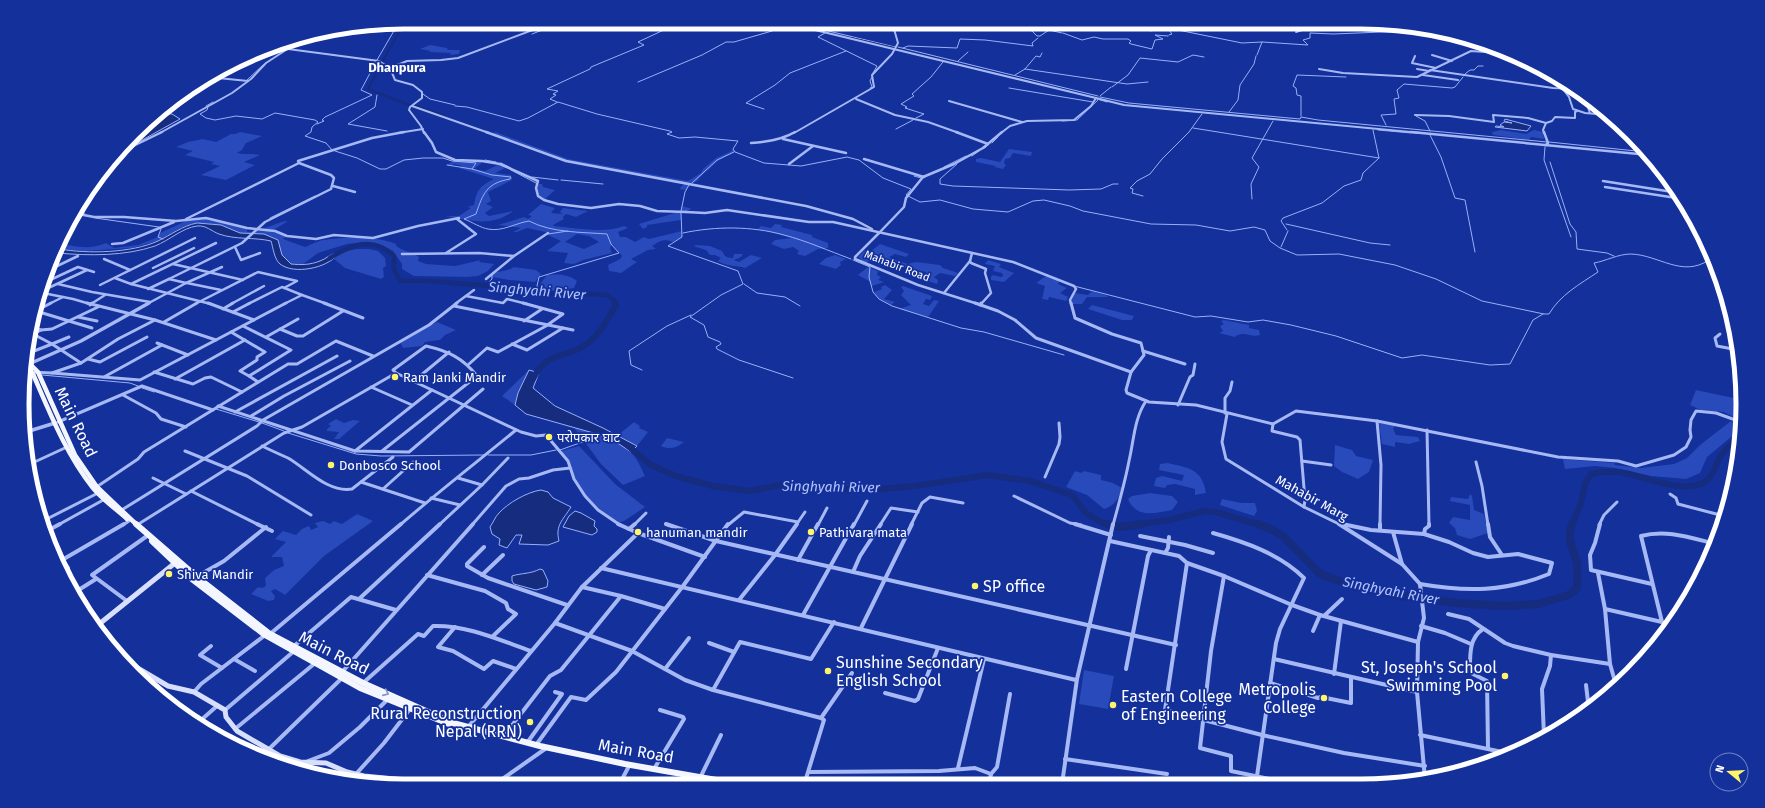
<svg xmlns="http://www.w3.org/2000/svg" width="1765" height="808" font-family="'Fira Sans','Noto Sans Devanagari',sans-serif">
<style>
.green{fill:#284abb;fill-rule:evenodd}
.water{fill:#152c7f;stroke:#99b0f7}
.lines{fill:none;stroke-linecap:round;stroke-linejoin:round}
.stream{stroke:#99b0f7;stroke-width:1}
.canal-far1{stroke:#152c7f;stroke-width:2}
.canal{stroke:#152c7f;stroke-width:2.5}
.river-far2{stroke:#152c7f;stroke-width:4.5}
.river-far1{stroke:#152c7f;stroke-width:6}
.river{stroke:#152c7f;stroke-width:8}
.minor-far3{stroke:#a7b9f4;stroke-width:2}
.minor-far2{stroke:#a7b9f4;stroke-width:2.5}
.minor-far1{stroke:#a7b9f4;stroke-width:3}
.minor{stroke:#a7b9f4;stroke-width:4}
.tertiary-far2{stroke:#a7b9f4;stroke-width:2}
.tertiary-far1{stroke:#a7b9f4;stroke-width:2.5}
.tertiary{stroke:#a7b9f4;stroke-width:3.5}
.secondary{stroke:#d7dffd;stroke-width:5}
.primary-far1{stroke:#f4f6ff;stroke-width:4.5}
.primary{stroke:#f4f6ff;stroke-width:6}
.oneway{stroke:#8493cd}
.poi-dot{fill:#fff46a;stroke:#13309b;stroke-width:1.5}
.labels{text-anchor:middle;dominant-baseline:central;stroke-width:3.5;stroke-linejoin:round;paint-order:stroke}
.far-street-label{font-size:11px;fill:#fff;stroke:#13309b}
.far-quarter-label{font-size:13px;font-weight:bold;fill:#fff;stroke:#13309b}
.poi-label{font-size:13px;fill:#fff;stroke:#13309b;text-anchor:start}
.street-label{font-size:13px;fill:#fff;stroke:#13309b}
.water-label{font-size:14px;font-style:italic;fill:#b4c4fa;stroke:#13309b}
.near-street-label{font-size:16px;fill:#fff;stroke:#13309b}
.near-poi-label{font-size:16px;fill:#fff;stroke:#13309b;text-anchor:start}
.rim{fill:none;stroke:#fff;stroke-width:5}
</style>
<rect width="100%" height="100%" fill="#13309b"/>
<g class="green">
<polygon points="430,45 447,48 448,50 460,50 459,54 450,55 451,53 429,52 431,51 420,49"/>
<polygon points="1501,130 1526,134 1534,130 1543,132 1544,139 1531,137 1529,140 1493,135 1492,132"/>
<path d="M240 132 262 136 246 143 242 150 237 153C245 155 251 153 260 155L244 162 255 165 226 180 201 175 220 166 211 164 214 162 185 155 193 151 176 147 188 142 203 139 216 142 231 134H235Z"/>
<polygon points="495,132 568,159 688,181 701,173 703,169 716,158 730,152 733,149 735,152 718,161 698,179 699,180 690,184 686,190 679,189 685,183 566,161 492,135"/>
<polygon points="1009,149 1032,152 1031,156 1013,153 1010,158 1005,159 1004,163 1006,165 1003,169 994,167 996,166 976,162 976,159 981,158 1000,162"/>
<path d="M455 160 484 161 474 169 485 171 500 164 509 169 505 168 495 173 511 175 512 180 488 192 491 201 486 204 493 207 485 213 489 216 513 211C493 228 468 220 445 216H459L471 208 467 207 474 205C477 189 480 186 494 179L459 168 462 166 454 164 450 166 447 165Z"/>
<path d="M537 184H542L543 187 555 190 544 200C538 196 534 192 537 184Z"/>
<path d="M541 204 555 208 551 213 563 214 560 212 563 208 588 211 576 217 566 214 563 217 564 219 553 225 554 226C578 228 601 234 624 226L628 228 618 232 620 237H626L635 242 644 237 649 239 682 231V237L673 242C663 238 660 241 652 246L656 249 648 250 631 259 637 262 621 273 609 271 608 265 620 259 622 256 612 244 610 248 612 253 583 260 574 264 564 263 568 253 547 251 561 241 548 235 550 233 527 228 517 232H513L521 228 498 225 524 217 528 219 532 216 528 215ZM577 234 589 236 599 242 584 249 565 242Z"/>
<polygon points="682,206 692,209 681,213 681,220 647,225 647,227 643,229 639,224 681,211"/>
<path d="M203 218 247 228V232H254L257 229C266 230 279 221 288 221L272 231 287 236 283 239 305 247C310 245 317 241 323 240 345 237 374 235 396 244V246C403 251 411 252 419 257L418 261 426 264 455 266 481 260 479 262 494 264 488 271 478 276 467 277 414 276 402 269V264L393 251 379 244 366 242 347 244 318 253 302 265 291 264 282 255 278 240 264 234 240 233 221 225 197 223 185 226 158 241 132 248 84 251 60 249 62 243C75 248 93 249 106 243L114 248 138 245 158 237 160 233 188 220Z"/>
<polygon points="775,224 782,225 781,227 812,235 812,237 828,243 828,248 818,249 805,256 797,254 799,251 793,247 784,249 771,244 775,240 792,238 758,229 761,226 771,228"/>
<polygon points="880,244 909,254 906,257 895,254 889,257 898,261 891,266 881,265 869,261 866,263 858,257 865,250 870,252"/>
<path d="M697 245 710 246 722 251C725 257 727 258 733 258L734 254H743L741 257 734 260 739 262 751 255 762 258 745 268C736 265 727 267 718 261L721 258 715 255H710L706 250 693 246Z"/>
<path d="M369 249 378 251 385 258 386 266 383 268 384 277 381 279 345 268 334 259C342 249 356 249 369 249Z"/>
<polygon points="835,255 846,259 840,262 841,265 836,269 819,264 826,258"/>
<polygon points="988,260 1001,264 999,267 1014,273 1004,282 991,280 991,277 993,275 1001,277 1003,276 1002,273 993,271 995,266 985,264"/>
<path d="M902 262 908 264 916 262 940 265 943 268 958 273 955 276 940 273 934 277 938 280 937 284 919 278 926 276V272C916 269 907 269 898 266Z"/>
<path d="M514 267 536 270 541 274 535 282 509 280 487 276C495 270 505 273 514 267Z"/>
<polygon points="868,267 878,271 877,275 881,277 878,280 884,282 872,286 869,281 858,275"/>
<path d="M547 275C558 274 568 274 577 281L574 288 555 291 543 289 540 284Z"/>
<polygon points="1046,276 1056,279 1059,282 1058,284 1067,288 1060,293 1068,297 1066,301 1049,297 1048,300 1042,299 1045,286 1036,283"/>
<polygon points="885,285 892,290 884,299 895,302 891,305 877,297 874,292 882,289 881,287"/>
<polygon points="903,286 932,296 930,300 926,299 923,304 929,306 934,300 939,301 928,317 899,309 911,305 901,295 904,291 901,287"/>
<polygon points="1092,291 1108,296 1107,297 1087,297 1082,304 1072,304 1071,300 1075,293 1088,295"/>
<polygon points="1092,305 1134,316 1132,320 1122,320 1088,309"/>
<path d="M1224 320 1249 325V328L1259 330 1260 335C1251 338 1242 330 1235 337L1219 333 1223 331 1220 326 1224 324 1221 321Z"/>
<polygon points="437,322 456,330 445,335 440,340 425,342 422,346 403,348 400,342"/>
<polygon points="529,370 518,393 515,405 502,396"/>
<polygon points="1696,390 1743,400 1741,421 1724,412 1701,410 1690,405"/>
<polygon points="336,419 344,423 353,420 360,421 339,439 334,439 339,432 327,431 327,429 331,426 328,424"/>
<polygon points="1731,421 1741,425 1740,432 1736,433 1707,457 1700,473 1686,479 1651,476 1615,468 1595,466 1565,469 1563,459 1614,463 1615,465 1641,468 1674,464 1687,458 1700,445"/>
<polygon points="634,422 640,426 639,428 648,432 637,446 618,435"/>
<polygon points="1379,423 1395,426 1393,429 1396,435 1418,437 1420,441 1409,444 1395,442 1395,447 1382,444"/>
<path d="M573 426C593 432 614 438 630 452 637 457 641 468 645 476L623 485 601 464Z"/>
<path d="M667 438 684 442C677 448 669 450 661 446Z"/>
<polygon points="1335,445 1352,450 1356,456 1373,460 1369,472 1358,479 1342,472 1334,466"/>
<polygon points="579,446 615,484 645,507 624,521 617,523 608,518 583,495 561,451"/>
<path d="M1738 450 1736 475 1728 471C1730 463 1731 454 1738 450Z"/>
<path d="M1168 463C1188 468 1202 468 1206 493L1195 495V489L1175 484 1167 485 1165 488 1154 486 1156 478 1162 476 1182 481 1184 475 1159 470 1160 464Z"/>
<path d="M1075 471 1081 473 1084 471 1101 475V480L1113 483 1122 488C1119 498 1115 506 1104 509L1087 495 1066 487Z"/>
<path d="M1150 493 1172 496 1178 502 1172 510C1156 513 1136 519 1128 499L1132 496Z"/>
<polygon points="1470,494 1472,496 1474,510 1484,514 1488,533 1470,539 1457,535 1455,528 1449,523 1453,517 1470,520 1470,505 1450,501 1451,497 1468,499"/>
<polygon points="1222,499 1241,503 1255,503 1257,511 1254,516 1220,505"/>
<polygon points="357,514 373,521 324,556 285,595 275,589 271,591 275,596 274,600 268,601 251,594 258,587 262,588 266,586 265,578 274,570 284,566 282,557 271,557 286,542 275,539 283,531 296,535 302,529 309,526 311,530 318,527 315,523 323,521 330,524 334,521 342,524"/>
<polygon points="1084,670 1114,676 1108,709 1079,704"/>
</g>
<g class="water">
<polygon points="163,109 166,109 162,111 163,113 172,114 180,119 126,149 151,119 154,118 152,117"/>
<polygon points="1505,119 1531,126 1527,131 1495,127 1496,126 1504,127 1500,125 1504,122 1512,123 1504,121"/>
<path d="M197 223 221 225 240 233 264 234 278 240 282 255 291 264C301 265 310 265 320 261 326 259 330 254 337 253V255C327 268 294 275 280 264 274 259 273 247 271 241 254 237 236 240 219 234 211 231 206 225 197 226 182 228 170 240 155 246 126 256 89 256 58 253L60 249C87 254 132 253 158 241 171 235 182 226 197 223Z"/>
<polygon points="529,370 539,373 533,388 555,406 603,428 637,446 631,452 616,442 597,434 526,414 515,405 518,393"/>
<path d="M541 490 548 492 553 498 571 507C563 520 555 525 559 541L548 545 519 544 522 535H516L507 548 499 545 500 539 492 534 490 527C493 523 495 517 499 513 508 503 527 492 541 490Z"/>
<polygon points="575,511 581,513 595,521 594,526 597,529 597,532 592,535 563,527 569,516"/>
<path d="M540 569 543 570 548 581 547 587 536 590 514 584 512 581V576C521 573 531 574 540 569Z"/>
</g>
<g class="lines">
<g class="stream">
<polyline points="638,22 669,28"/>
<polyline points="777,22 794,26"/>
<polyline points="791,22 895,47"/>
<polyline points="967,22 987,24 993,26"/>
<polyline points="1007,22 1009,25"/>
<polyline points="1019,22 1025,23 1026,25 1018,26 1032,31 1037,36 1040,36 1049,30 1062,33"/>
<polyline points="1097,22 1152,31 1163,22 1179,22"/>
<polyline points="1194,22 1240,29 1245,22"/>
<polyline points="825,33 818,37 877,66 873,73"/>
<polyline points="1063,33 1082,40 1094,37 1103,39 1128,39 1131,41 1129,43 1131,44 1152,49 1155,40 1163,39 1155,35 1168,36"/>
<polyline points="532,34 563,22"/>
<polyline points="1169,35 1172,34 1169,30 1173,29 1242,43 1262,42 1308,45 1303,40 1310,38 1310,33 1333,34 1407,31 1428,29"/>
<polyline points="898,47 1098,96"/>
<polyline points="903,48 908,46 957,48 960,39 985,40 1033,46 1032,43 1038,38"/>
<polyline points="1257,55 1262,42"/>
<polyline points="377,60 395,29 401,23"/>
<polyline points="958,61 968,52"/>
<polyline points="1025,69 1127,84 1148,82"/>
<polyline points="1465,74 1470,70 1474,70 1478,66 1483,66"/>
<polyline points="1015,75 1025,69 1036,56 1040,57 1042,53"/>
<polyline points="247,80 263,65"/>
<polyline points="638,82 702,55 726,42 734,42 772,31 783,23"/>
<polyline points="1112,87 1128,75 1140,58 1178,62 1193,55 1204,57"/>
<polyline points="870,88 872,87 870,81 872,77"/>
<polyline points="1009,88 1093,102"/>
<polyline points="423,94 430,99 455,105"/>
<polyline points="377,95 375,107 348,124 387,131"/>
<polyline points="1100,96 1111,87"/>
<polyline points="1100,97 1129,103 1300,119 1301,117 1318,120 1547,142"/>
<polyline points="1097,99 1107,102"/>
<polyline points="557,102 550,99 556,95 553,94 558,91 547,89 590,69 591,67 644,45 638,42 681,22"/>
<polyline points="206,106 213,102"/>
<path d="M455 106 467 107 519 121 528 118 558 102 597 114 670 131 672 132 667 134 679 138 695 137 738 141 733 149 735 152 764 163 801 166 847 157 859 160 883 178 911 189 906 195 920 202 940 200 973 209 1008 212 1033 201 1044 200 1070 206 1083 211 1151 224 1196 225 1230 231 1254 227 1265 230 1270 241 1280 248 1297 255 1339 254 1395 265 1436 279 1482 301 1544 314H1549C1560 295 1580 284 1598 272L1594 263C1606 261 1618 254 1631 254 1659 255 1682 278 1709 260L1705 249 1706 244"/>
<polyline points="208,107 207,110 200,114 206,118 215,120 236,116 262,119 275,113 315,120 318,122 312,127 311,132 305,136 326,143 332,150"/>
<polyline points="764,109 746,103 775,85 790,73 846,51"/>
<polyline points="1229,112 1238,100 1240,85 1254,64 1256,56"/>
<polyline points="1301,116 1301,96 1297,95 1296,88 1293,86 1297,75 1346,77"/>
<polyline points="1416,116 1425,121 1430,131"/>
<polyline points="916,118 924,114 905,108 907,107 901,104 914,96 912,94 931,77 943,62"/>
<polyline points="1062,121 1077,120 1098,100"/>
<polyline points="317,124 324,121 322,120 325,117 372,95 361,90 376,62"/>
<polyline points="1386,125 1381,115 1396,114 1394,99 1399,98 1397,90 1404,84 1452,88 1455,87 1463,77"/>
<polyline points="1193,128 1379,158"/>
<polyline points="896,129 913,120"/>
<polyline points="1378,130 1411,133"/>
<polyline points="1430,135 1441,157 1455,198 1465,200 1475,252"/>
<polyline points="1549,142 1646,152"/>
<polyline points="992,143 998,137"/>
<polyline points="1545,147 1544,160 1571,237"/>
<polyline points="985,148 990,143"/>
<path d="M335 151 357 158 380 169H386L404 160 423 158H443L452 161 476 163 472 169 492 175 511 177 510 179C487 183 483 193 476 214L464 219C472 222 481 228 488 229 502 232 516 223 529 221 552 233 581 232 607 234L611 244 619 253 539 277 537 286 539 292"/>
<polyline points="972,156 979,151"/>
<polyline points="485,160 496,162"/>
<polyline points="1550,162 1570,224 1576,232 1577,249 1607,253 1614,256"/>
<polyline points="501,163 511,168"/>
<polyline points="957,164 940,179 940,184 953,186 1069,190 1101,189 1113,184 1118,184"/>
<polyline points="447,165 472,169"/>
<polyline points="944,167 966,156"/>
<polyline points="511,170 536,183"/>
<polyline points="914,176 921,178"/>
<polyline points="532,177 558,180"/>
<polyline points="561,180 603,184"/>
<polyline points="692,183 717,160 734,152"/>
<polyline points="1143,196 1132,193 1133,189 1130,188 1137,181 1150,174 1162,159 1189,132 1202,114"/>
<polyline points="1252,199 1251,184 1259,167 1252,158 1273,121"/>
<polyline points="681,211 685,192 689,185"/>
<polyline points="74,212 85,214"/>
<polyline points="681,213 682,237 668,246 738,271 743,284 721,295 690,317 704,325 708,337 720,342 721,344 716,347 717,349 739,360 793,378"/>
<polyline points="95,218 159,227"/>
<polyline points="270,218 315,196"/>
<polyline points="1286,224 1370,243 1390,245"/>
<polyline points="161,229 158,237 163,239"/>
<polyline points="1287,230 1281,221 1283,218 1322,203 1344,186 1361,180 1363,173 1379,158 1373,130"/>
<path d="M683 233C716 226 752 226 784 235 807 241 829 251 851 259"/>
<polyline points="548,234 568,231"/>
<polyline points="1281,247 1288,231"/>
<polyline points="853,260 870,267 869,277 873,292 879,299 892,306 961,328 984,332 1064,355"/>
<polyline points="492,275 492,279 489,282 515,288"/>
<polyline points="744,284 757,293 785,297 800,306"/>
<polyline points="1074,286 1195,317 1211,316 1248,322 1263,320 1291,325 1336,336 1402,358 1422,355 1490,365 1510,364 1533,320 1543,314"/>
<polyline points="642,370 631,365 629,351 667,326 691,315"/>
<polyline points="42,375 130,383 138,386"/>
<polyline points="142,388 154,392"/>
<polyline points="216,409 259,422"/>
<polyline points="262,423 284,431"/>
<polyline points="288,433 356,454 381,456 484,455"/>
<polyline points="560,450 591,439 598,433"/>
<polyline points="488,455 531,455 556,450"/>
</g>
<g class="canal-far1">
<polyline points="851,38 894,48"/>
<polyline points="896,49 1037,83"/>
<polyline points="382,62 405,22"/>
<polyline points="382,63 368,89 412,106"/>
<polyline points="414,105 445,116"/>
</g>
<g class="canal">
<polyline points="791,202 806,205"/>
<polyline points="869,226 878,231"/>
</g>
<path class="river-far2" d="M330 258C352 244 373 236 394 256V269L400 281H428L515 288 571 296 590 294 607 295 614 300 616 304"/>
<g class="river-far1">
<path d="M533 379C548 349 566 360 588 343 601 333 608 318 616 305L615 303"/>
<polyline points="628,446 651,465 676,476 713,486 749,491 785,484 833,489 882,489 915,486 987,475 1030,481 1072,495 1086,513 1101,522 1111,525"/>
<polyline points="1135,525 1169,520 1205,511 1216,512 1260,525"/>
<path d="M1572 525 1581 503 1585 484 1591 474C1600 472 1609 471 1619 472 1643 475 1679 494 1703 483 1713 478 1715 466 1720 457 1725 449 1732 443 1740 438"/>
</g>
<g class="river">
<polyline points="1107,524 1119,527 1142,524"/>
<path d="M1258 524 1273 530 1284 537 1320 574 1354 586 1395 595 1457 603 1504 606 1538 604 1569 595 1577 588C1577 580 1578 570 1577 563 1573 547 1566 540 1572 524"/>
</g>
<g class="minor-far3">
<polyline points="1296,32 1302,30 1303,26 1318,26 1316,22"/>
<polyline points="1432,55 1452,61"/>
<polyline points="1415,56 1412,63 1436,68"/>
<polyline points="390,68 407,61 441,60 458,58 554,22"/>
<polyline points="1319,69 1343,73 1417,77 1471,51 1513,54"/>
<polyline points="1417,69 1429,71"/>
<polyline points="1430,70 1553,88 1576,89"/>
<polyline points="1423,75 1458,80"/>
<polyline points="1552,75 1569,97 1573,109 1585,113 1608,115"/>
<polyline points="208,77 248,81"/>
<polyline points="1585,96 1583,96 1585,100 1588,100 1588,102 1586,102 1590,113"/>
<polyline points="856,99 895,115 928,122 959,133"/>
<polyline points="949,101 1022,122"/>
<polyline points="412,106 489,133"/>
<polyline points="1415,115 1449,116 1494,122 1493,115 1528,118 1546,123"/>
<polyline points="794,133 874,87 872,75 892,54 898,43 892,22"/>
<polyline points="1544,133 1543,130 1546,123 1552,121 1555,117 1575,118 1575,112 1577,111"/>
</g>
<g class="minor-far2">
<polyline points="486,132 566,161 806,206 853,219 872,229"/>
<polyline points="956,132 988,144"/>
<polyline points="1544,132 1548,143 1546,145"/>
<polyline points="783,139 846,153"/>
<path d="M751 143C767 142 781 140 795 132"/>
<polyline points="864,159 924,177"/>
<polyline points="789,164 813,146"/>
<polyline points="1603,181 1679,193"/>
<polyline points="333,186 355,192"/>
<polyline points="1605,187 1683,199"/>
<polyline points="686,212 705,213 727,210 809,222 833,222 1013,262 1074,286 1076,289 1070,300 1071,304"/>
<polyline points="73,213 94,217 124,217 176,221 206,218 247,228 275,231 287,236 316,239 334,235 373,238 418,226 459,218"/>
<polyline points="186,219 299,163"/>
<polyline points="879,233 855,257 855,259 918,285 978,304"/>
<polyline points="112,244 123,243 174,222"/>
<polyline points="235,247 241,260 260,253"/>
<polyline points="446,253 476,234 457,219"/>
<polyline points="402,254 479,253 514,256"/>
<polyline points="104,259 130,270"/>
<polyline points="970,261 971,263 986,269 985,273 991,293 981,304"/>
<polyline points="173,264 243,280"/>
<polyline points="53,268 78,256"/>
<polyline points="153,268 194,248"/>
<polyline points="115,278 131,284 211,304"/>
<polyline points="486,279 514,256 548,233"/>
<polyline points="48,281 78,267 94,272"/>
<polyline points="186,283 222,267"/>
<polyline points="187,283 221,290"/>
<polyline points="58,284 92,292 150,302"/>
<polyline points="131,284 216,243"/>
<polyline points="100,285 195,238"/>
<polyline points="148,289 169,279"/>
<polyline points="44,290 87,270"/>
<polyline points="43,293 73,299 90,304"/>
<polyline points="944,293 970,261 972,253"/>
<polyline points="302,295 327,304"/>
<polyline points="466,296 503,303 507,299 527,304"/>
<polyline points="49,304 63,297"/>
<polyline points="91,304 105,295"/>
<polyline points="195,304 258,272 297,281 284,288"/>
<polyline points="231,304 264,286"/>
<polyline points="248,304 282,287 302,295 284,304"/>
<polyline points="455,304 474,290"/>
</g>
<g class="minor-far1">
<polyline points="87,303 155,320 216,340"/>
<polyline points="208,303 254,320"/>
<polyline points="324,303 363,318"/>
<polyline points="975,303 998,311 1015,320 1036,338 1131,372"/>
<polyline points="1071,303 1075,318 1112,334 1141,343 1144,355 1131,372"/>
<polyline points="90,305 92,303"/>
<polyline points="980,305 981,303"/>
<polyline points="454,306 573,330"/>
<polyline points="223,309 233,303"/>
<polyline points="36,311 92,328"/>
<polyline points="36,311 51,303"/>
<polyline points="233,312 250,303"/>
<polyline points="78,317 97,321"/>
<polyline points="524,321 542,309"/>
<polyline points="164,322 197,303"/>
<polyline points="243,326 291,350 249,376 258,382"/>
<polyline points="30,327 41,330"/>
<polyline points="280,329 297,336 303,336 343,311"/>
<polyline points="231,332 265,352 257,357 257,360 240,371 249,376"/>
<polyline points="1720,334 1715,338 1717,346 1738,350"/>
<polyline points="29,336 41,330 52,329 98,307"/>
<polyline points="266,337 298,319"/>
<polyline points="157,343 188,355"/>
<polyline points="52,344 81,363"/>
<polyline points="52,344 69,337"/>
<polyline points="512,344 527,350 563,328"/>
<polyline points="1143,351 1185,364"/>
<polyline points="29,353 52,344 33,334"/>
<polyline points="88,359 100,362 147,337"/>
<polyline points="469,364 487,348 498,352 546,326 563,314 523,303"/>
<polyline points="31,372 52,373 81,363 118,339 155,320"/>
<polyline points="154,372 193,384 205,378 211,377 242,392"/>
<polyline points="1131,372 1126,390 1127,393 1149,402 1196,405 1273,424 1296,411 1377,421 1558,457 1618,461 1636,466 1674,455 1686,447 1691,437 1690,430 1691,420 1696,411 1716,413 1741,422"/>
<polyline points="52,373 140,380 286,303"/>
<polyline points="396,373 521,432 536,436 546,435 568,461 574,479 585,496 598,510 620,525"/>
<polyline points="104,377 162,345"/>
<polyline points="175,379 245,340"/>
<polyline points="414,381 449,352"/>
<polyline points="371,387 412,405"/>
<polyline points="123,395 156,413 161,419 186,427"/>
<polyline points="1178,405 1190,377 1193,375 1195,364"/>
<polyline points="218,406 355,451 409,452 483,389"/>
<polyline points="235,412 337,356"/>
<polyline points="1225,413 1225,398 1230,391 1232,382"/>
<polyline points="1227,414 1222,442 1226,459 1304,507 1341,525"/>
<polyline points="251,416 284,396 350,361"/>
<polyline points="1377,421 1381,465 1380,525"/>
<polyline points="58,422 142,386 213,410"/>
<polyline points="1273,424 1272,431 1297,437 1300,440 1305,500 1304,507"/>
<polyline points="1427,430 1429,525"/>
<path d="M262 446C270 450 279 454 288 458 307 469 328 493 352 489L393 457"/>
<polyline points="185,451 247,476 311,515"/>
<polyline points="355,451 432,390"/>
<polyline points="1302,461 1331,465"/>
<polyline points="1476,462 1482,486 1488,525"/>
<polyline points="28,465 67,447"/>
<polyline points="1045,477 1059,444 1060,437 1059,423"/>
<polyline points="153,478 186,494"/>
<polyline points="458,478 482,485"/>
<polyline points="361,482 425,503"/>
<polyline points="95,488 138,459 144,452 288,364 297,364 336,341 373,356"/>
<polyline points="383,489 413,462"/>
<polyline points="191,491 259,525"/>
<polyline points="1670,494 1676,498 1678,504 1724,516"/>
<polyline points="1014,496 1070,523 1081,525"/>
<polyline points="431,498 460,505"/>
<polyline points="120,511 257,426 263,420 429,325 457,303"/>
<polyline points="41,522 98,493"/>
<polyline points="666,524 668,525"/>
<polyline points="1342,524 1346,525"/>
<polyline points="58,525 105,499"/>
<polyline points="123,525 129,521"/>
<path d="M137 525 284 433 302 427 396 373 393 370 426 346C448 351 463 358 477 376L382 451"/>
<path d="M400 525C438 492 477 462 516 430"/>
<polyline points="439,525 482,485 508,458"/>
<polyline points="472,525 506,486 519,479 529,478 553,470 570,468"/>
<polyline points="634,525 646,513"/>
<polyline points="728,525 744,512 798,522"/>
<polyline points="796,525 805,512"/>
<polyline points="818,525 827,508"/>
<polyline points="854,525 867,501"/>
<polyline points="880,525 891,508 918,512"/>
<polyline points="911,525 922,503 930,497 963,503"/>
<path d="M1113 525C1119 503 1125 482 1129 461 1134 440 1134 419 1146 401"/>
<polyline points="1599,525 1604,515 1617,502"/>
</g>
<g class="minor">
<polyline points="257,524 272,531"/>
<polyline points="618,524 629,529"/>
<polyline points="666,524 716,541 1176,645"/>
<polyline points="1075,524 1111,535"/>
<polyline points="1339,524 1402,564 1420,584 1424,618 1418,642 1417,692 1425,779"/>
<path d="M1342 524 1371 530 1424 534 1449 542 1473 553 1488 557 1518 554 1552 563 1549 574C1505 592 1466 592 1420 584"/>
<polyline points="1488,524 1490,537 1502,555"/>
<polyline points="1600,524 1595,543 1590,555 1591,570 1652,584"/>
<polyline points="137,525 139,524"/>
<polyline points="1380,530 1380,524"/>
<polyline points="45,532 60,524"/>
<polyline points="1393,532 1402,564"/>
<polyline points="638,533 705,557"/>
<path d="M1213 533C1245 542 1280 554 1304 578L1280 629 1276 643 1256 783"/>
<polyline points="1424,534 1425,529 1429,526 1429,524"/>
<polyline points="1140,536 1185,545 1213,553"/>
<polyline points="1110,541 1179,556 1187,563 1224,576 1292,605 1320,615 1418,642"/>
<polyline points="484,547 467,564 467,566 488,578 567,605"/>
<polyline points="1165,553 1168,548 1169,537"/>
<polyline points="798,560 818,524"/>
<polyline points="1187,563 1165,710 1262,735 1344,753 1425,766"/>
<polyline points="68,568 62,560 124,524"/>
<polyline points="601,568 1076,680"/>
<polyline points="853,572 860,556 881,524"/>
<polyline points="1598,573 1605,609 1610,664 1616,685"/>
<polyline points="427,575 485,591 506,603 508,609 516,614 492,637"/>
<polyline points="482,575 503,555"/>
<polyline points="1224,576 1211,651 1200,748 1231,756 1231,771 1289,783"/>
<polyline points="196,577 224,561 266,527"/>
<polyline points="582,587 621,596 665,609"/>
<polyline points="359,599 440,524"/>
<polyline points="739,600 775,555 797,524"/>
<polyline points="127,601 92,575 147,536"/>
<polyline points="86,602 77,591 96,579"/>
<path d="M1605 609 1662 622 1641 536C1667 529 1691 538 1716 544"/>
<polyline points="1448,614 1469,619 1505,643 1513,646 1551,655 1610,664"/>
<polyline points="803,615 854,524"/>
<polyline points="1324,616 1342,599"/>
<polyline points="555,623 632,651 685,680 713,690 821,718 824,720 804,785"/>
<polyline points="1421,626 1445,633 1471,644"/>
<polyline points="455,627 438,647 453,651 484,669 493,661 516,669"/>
<polyline points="861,628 912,524"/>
<path d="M1483 629C1469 638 1470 655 1470 670L1473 674 1487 681 1488 748"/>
<polyline points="1313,631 1320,615"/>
<polyline points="270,634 401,524"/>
<polyline points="709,643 734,652"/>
<polyline points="211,646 200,655 222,668"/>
<polyline points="294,646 351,597 396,610"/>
<polyline points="234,659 255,671"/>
<polyline points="1274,659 1417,692"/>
<polyline points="665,669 689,638"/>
<polyline points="1126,669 1148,556 1151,550"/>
<polyline points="343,671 473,524"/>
<polyline points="1334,674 1341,621"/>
<path d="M363 683 418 634 424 636 433 626C468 625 499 640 531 651"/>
<polyline points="1270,683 1318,698 1321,697 1351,703 1351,678"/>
<polyline points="1586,685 1589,710"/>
<polyline points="713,690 740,642 811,659 834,622"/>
<polyline points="194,692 201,684 264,636"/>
<polyline points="885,693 915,701 918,699 938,648"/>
<polyline points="225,710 293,652"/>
<polyline points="821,718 852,673"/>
<polyline points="200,721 217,706"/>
<polyline points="469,726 555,623 582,587 638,533 629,529 635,524"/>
<polyline points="235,729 314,664"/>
<polyline points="1420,735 1512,754"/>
<polyline points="1544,736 1542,689 1550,666 1551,655"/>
<polyline points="503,737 550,676 561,670 621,596"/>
<polyline points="527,743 562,694 555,692"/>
<polyline points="536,745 571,697 586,700 616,672 683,586 728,524"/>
<polyline points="269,749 342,678"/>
<polyline points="1065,759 1167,774"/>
<polyline points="308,761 329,753 360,727 387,700"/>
<polyline points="294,768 300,762"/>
<polyline points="958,768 984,659"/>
<polyline points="654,769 684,719 683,717 660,710"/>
<polyline points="809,772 939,771 975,768 991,774"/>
<polyline points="356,774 384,743 410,709"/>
<polyline points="700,778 721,735"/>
<polyline points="501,780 545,749"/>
<polyline points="1191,781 1191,783"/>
<polyline points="359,782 364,776"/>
<polyline points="989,784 991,774 997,767 1010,694"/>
<polyline points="1062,784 1077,679 1113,524"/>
<polyline points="619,785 629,766"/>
<polyline points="399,786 405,780"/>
</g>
<g class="tertiary-far2">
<polyline points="782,22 1096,98 1091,106 1074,120 1027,121 1010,126 1001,133"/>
<polyline points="288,49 379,61 390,68 395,80 413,85 422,92 422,98 410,107 409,110 421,126 424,133"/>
<polyline points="1096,98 1124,105 1421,133"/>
<polyline points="160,133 232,93 251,79 266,63 289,48 291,41"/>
<polyline points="398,133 423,129"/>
</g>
<g class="tertiary-far1">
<polyline points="424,132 432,143 436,152 455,160 482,161 500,164 538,181 536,188 538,196 544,200 558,204 591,208 619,204 640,206 657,211 686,212"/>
<polyline points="1411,132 1649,155"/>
<polyline points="125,150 162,132"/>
<polyline points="879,233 904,207 906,198 923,177 954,164 983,148 1002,132"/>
<polyline points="169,279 242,243 265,222 331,189 334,178 331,175 299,163 298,161 372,138 404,132"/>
<polyline points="169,279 186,283"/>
<polyline points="147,304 186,283"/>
</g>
<g class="tertiary">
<polyline points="29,364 81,341 149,303"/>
<polyline points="26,432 55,423"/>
</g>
<g class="secondary">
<polyline points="98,625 175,563"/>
<polyline points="129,663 168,686 194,692 225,710 226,717 237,731 280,756 300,762 326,763 347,772 364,776 405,780 419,786"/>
</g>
<g class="primary-far1">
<polyline points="28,362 38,372 75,455 97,487 137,525"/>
<path d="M28 369 33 374C50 413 66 454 93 488 103 500 116 509 127 519"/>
</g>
<g class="primary">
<polyline points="136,524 197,577 270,634 363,683 453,723 540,746 625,764 745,785"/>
<polyline points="152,541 192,579 265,635 360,688 449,724"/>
</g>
</g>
<defs><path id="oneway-chevron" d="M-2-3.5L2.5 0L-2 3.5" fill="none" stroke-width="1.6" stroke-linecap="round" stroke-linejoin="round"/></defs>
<use class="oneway" href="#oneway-chevron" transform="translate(386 693) rotate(24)"/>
<g class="poi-dot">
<circle cx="395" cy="377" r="4"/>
<circle cx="549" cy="437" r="4"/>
<circle cx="331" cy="465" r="4"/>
<circle cx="638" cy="532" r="4"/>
<circle cx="811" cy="532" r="4"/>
<circle cx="169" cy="574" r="4"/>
<circle cx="975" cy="586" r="4"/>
<circle cx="828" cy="671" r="4"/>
<circle cx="1505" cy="676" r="4"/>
<circle cx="1324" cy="698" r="4"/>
<circle cx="1113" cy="705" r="4"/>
<circle cx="530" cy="722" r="4"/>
</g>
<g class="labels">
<g class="far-street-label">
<text transform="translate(897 266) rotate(21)">Mahabir Road</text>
</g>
<g class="far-quarter-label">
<text x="397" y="67">Dhanpura</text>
</g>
<g class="poi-label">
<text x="403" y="377">Ram Janki Mandir</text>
<text x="557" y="437">परोपकार घाट</text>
<text x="339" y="465">Donbosco School</text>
<text x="646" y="532">hanuman mandir</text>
<text x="819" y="532">Pathivara mata</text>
<text x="177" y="574">Shiva Mandir</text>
</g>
<g class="street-label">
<text transform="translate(1312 498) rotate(29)">Mahabir Marg</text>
</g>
<g class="water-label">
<text transform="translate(537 291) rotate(5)">Singhyahi River</text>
<text transform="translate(831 487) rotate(1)">Singhyahi River</text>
<text transform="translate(1391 591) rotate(11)">Singhyahi River</text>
</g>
<g class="near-street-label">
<text transform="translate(76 422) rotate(64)">Main Road</text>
<text transform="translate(334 653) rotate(27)">Main Road</text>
<text transform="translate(636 751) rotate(10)">Main Road</text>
</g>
<g class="near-poi-label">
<text x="983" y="586">SP office</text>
<text x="836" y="662">Sunshine Secondary<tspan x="836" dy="18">English School</tspan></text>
<text x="1497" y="667" text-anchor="end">St, Joseph's School<tspan x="1497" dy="18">Swimming Pool</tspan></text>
<text x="1316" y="689" text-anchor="end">Metropolis<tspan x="1316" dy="18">College</tspan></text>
<text x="1121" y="696">Eastern College<tspan x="1121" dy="18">of Engineering</tspan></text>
<text x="522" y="713" text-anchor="end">Rural Reconstruction<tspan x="522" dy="18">Nepal (RRN)</tspan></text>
</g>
</g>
<path d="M0 0H1765V808H0ZM404 29H1361A375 375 0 0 1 1736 404V404A375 375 0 0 1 1361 779H404A375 375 0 0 1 29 404V404A375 375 0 0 1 404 29Z" fill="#13309b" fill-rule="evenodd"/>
<path class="rim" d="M404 29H1361A375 375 0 0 1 1736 404V404A375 375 0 0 1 1361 779H404A375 375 0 0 1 29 404V404A375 375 0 0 1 404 29Z"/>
<g transform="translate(1729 772) rotate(288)"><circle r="19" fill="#13309b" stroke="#7183c3"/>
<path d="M0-3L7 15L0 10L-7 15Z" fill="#fff46a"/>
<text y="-6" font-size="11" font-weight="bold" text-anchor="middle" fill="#ffffff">N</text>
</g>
</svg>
